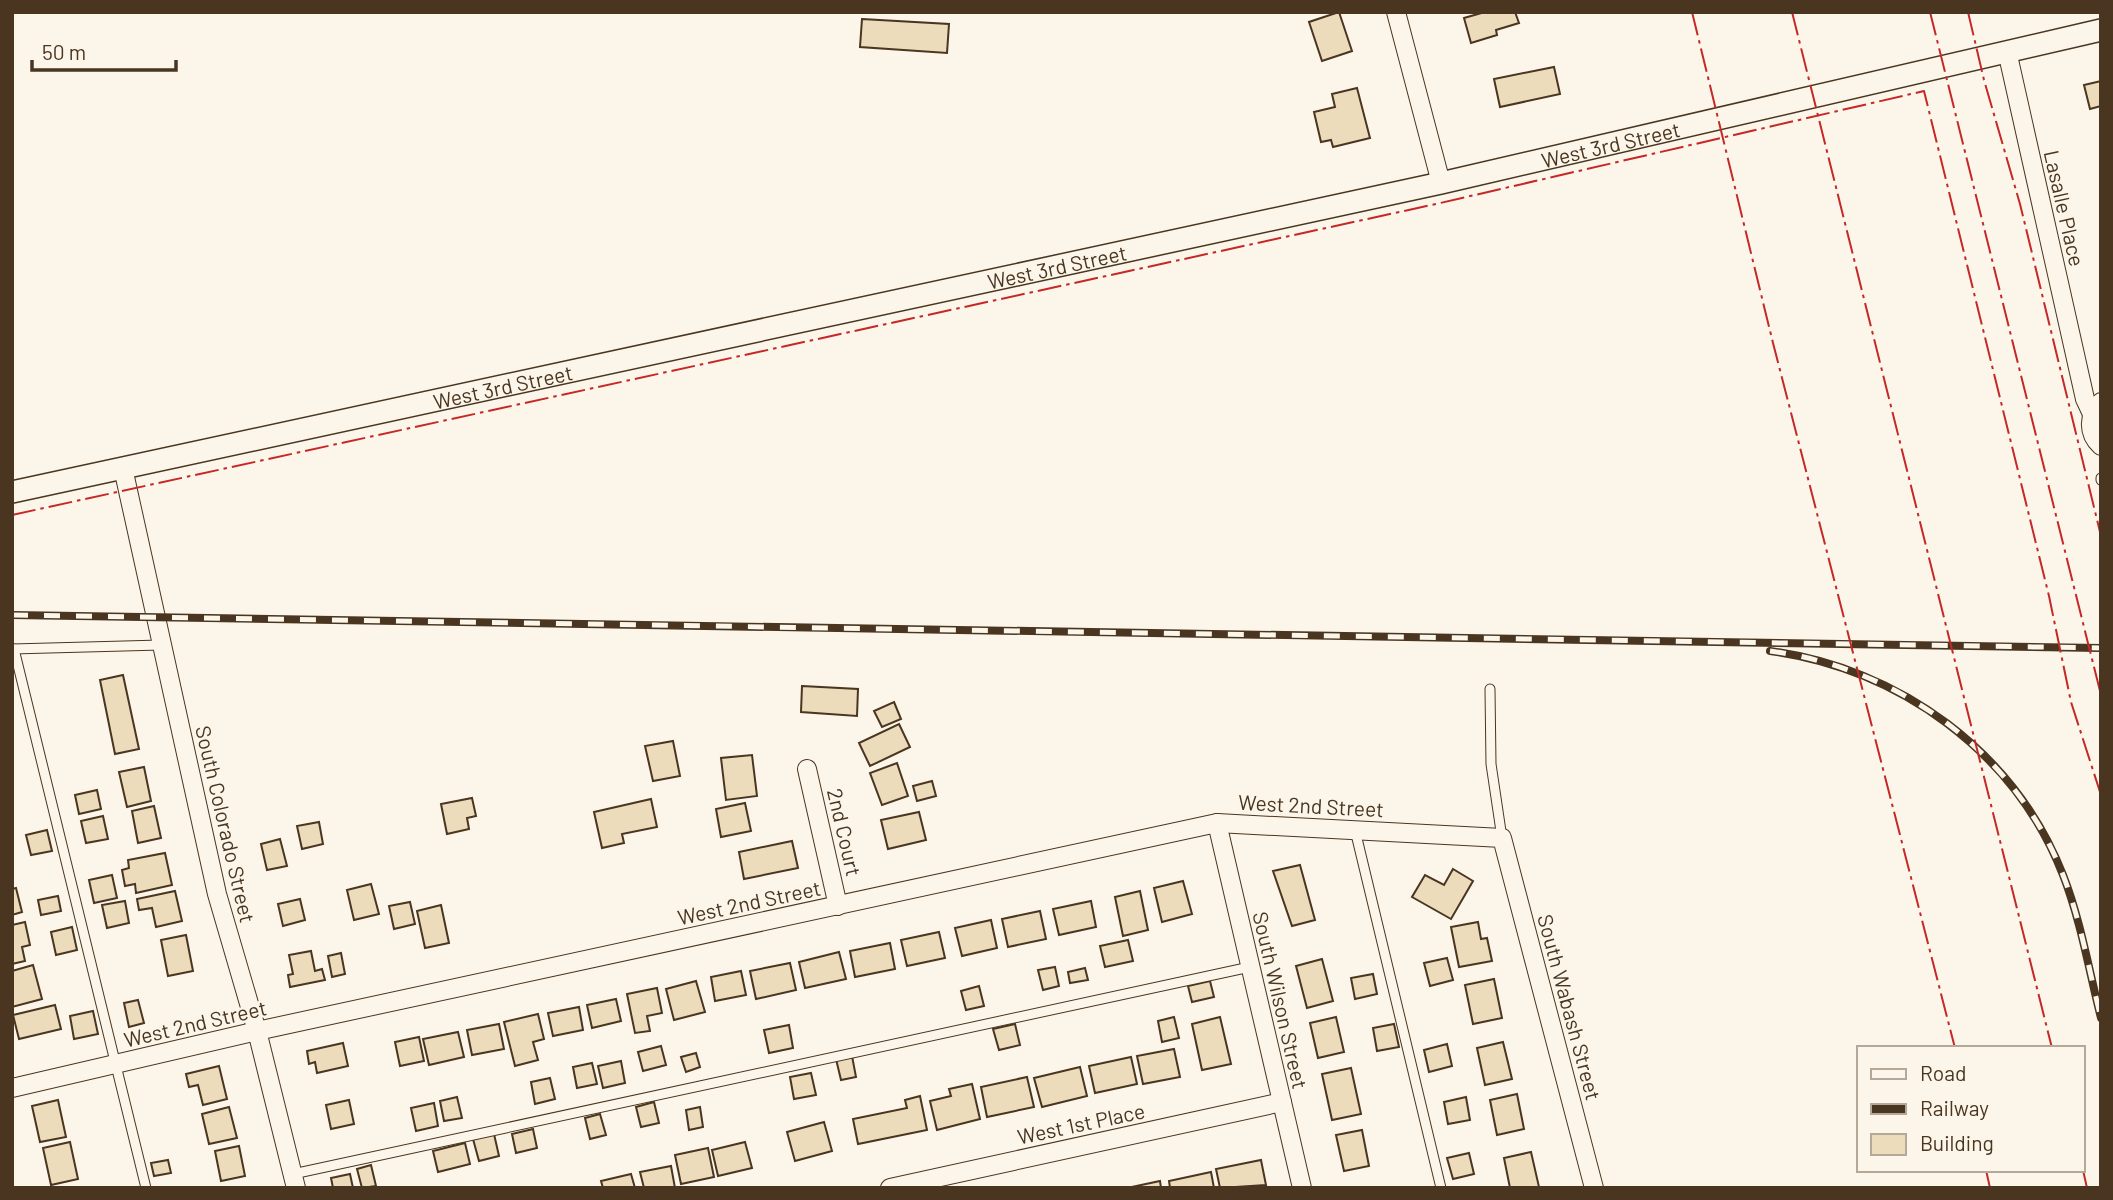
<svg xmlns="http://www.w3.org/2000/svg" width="2113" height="1200" font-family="Barlow,sans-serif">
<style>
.building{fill:#ecdcbc;stroke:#4a3520;stroke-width:2}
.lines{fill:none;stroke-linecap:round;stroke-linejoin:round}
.service-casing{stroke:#4a3520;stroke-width:11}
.minor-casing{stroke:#4a3520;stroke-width:20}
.tertiary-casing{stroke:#4a3520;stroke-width:24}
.service{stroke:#fbf6e9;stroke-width:9}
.minor{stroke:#fbf6e9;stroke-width:18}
.tertiary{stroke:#fbf6e9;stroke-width:21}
.rail-casing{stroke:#4a3520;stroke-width:8}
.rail{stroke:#fbf6e9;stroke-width:5;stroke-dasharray:16;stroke-linecap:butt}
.power{stroke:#c62828;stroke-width:2;stroke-dasharray:24 5 3.5 5;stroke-linecap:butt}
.labels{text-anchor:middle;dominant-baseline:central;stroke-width:5;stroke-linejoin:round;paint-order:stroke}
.street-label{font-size:21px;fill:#4a3520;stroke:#fbf6e9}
</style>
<rect width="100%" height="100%" fill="#fbf6e9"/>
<g class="building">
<polygon points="1339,12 1352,51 1322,61 1309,22"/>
<polygon points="1485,12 1515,12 1519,23 1496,30 1497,35 1471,43 1464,18"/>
<polygon points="862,19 949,24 947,53 860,47"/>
<polygon points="1554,67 1560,94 1500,107 1494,79"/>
<polygon points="2101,81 2101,106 2090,109 2084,85"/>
<polygon points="1357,88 1370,138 1333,147 1331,140 1321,142 1314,112 1335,107 1332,94"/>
<polygon points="123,675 139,749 115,754 100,680"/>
<polygon points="802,686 858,689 857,716 801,712"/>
<polygon points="894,702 901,719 882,727 874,711"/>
<polygon points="899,724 910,747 870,766 859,743"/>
<polygon points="673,741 680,776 653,781 645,746"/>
<polygon points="752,755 757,796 726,800 721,758"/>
<polygon points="897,763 908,796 882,805 870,773"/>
<polygon points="144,767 151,801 127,807 119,772"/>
<polygon points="932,781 936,796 917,801 913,786"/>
<polygon points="97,790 101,809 79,814 75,795"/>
<polygon points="472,798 476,816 467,818 469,829 447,834 441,804"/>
<polygon points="651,799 657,827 622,834 624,843 602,848 594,812"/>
<polygon points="745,803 751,831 721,837 716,809"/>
<polygon points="154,806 161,838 138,843 132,811"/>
<polygon points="919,812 926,840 888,849 881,820"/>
<polygon points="103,816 108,839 86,843 81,821"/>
<polygon points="319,822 323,844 302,849 297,826"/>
<polygon points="47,830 52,851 31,855 26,835"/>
<polygon points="280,839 287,866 267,870 261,844"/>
<polygon points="792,841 798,868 744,879 739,852"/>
<polygon points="165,853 172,885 136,893 135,884 125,886 122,870 129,868 128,860"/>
<polygon points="1300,865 1315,920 1292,926 1273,871"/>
<polygon points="1453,869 1473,881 1451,919 1412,897 1425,875 1444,885"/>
<polygon points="112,875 117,898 94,903 89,880"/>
<polygon points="1183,881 1192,914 1162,922 1154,888"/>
<polygon points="371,884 379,914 354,920 347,890"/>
<polygon points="16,888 22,912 12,915 12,889"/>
<polygon points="175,891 182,921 156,927 152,908 139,910 137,899"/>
<polygon points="1140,891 1148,930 1123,936 1115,897"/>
<polygon points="58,896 61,911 41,915 38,900"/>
<polygon points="300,899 305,920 283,926 278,904"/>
<polygon points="125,901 129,923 107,928 102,905"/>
<polygon points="1091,901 1096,927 1059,935 1053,909"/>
<polygon points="410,902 415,924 394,929 389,906"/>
<polygon points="441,905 449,943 425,948 417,911"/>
<polygon points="1040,911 1046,939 1008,947 1002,919"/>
<polygon points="991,920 997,948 962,956 955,928"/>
<polygon points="25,922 30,945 22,947 25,961 12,964 12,925"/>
<polygon points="1478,922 1481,939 1487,938 1492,961 1459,967 1451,927"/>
<polygon points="72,927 77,950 56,955 51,932"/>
<polygon points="939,932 945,958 907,966 901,940"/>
<polygon points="186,935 193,971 168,976 161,940"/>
<polygon points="1128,940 1133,961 1105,967 1100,946"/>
<polygon points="890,943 895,969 855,977 850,951"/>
<polygon points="311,951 315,971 322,969 325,980 290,987 288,975 293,974 289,955"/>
<polygon points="839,952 846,979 805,988 799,962"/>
<polygon points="341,953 345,974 332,977 328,956"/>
<polygon points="1447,958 1453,980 1430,986 1424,963"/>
<polygon points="1322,959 1333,1001 1307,1008 1296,966"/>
<polygon points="790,963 796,990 756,999 750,971"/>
<polygon points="33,965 42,999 12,1007 12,971"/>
<polygon points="1055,967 1059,986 1043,990 1038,970"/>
<polygon points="1085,968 1088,980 1070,983 1068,972"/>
<polygon points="741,971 746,995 715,1001 711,977"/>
<polygon points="1373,974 1377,994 1355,999 1351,978"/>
<polygon points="1494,979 1502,1018 1473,1024 1465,985"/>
<polygon points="696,981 705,1012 674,1020 666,989"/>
<polygon points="1210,981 1214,997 1192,1002 1188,986"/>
<polygon points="979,986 984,1006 966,1010 961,991"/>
<polygon points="657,988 662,1013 647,1016 650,1031 635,1033 627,994"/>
<polygon points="616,999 621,1021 592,1028 587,1005"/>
<polygon points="138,1000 144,1023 129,1027 124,1003"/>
<polygon points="55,1005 61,1029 19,1039 13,1015"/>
<polygon points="579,1007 583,1030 553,1036 548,1013"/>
<polygon points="93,1011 98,1034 74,1039 70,1016"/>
<polygon points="538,1014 544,1039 533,1042 538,1060 515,1066 504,1022"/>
<polygon points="1174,1017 1179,1038 1162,1042 1158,1021"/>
<polygon points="1220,1017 1231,1064 1202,1070 1192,1024"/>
<polygon points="1336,1017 1344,1052 1318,1058 1310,1023"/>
<polygon points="499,1024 504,1049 472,1055 467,1030"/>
<polygon points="1015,1024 1020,1045 999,1050 993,1029"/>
<polygon points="1394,1024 1399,1047 1377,1051 1373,1028"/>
<polygon points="789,1025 793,1048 769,1053 764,1030"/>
<polygon points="458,1032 464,1057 429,1065 423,1039"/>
<polygon points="419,1037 424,1061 400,1066 395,1042"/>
<polygon points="1503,1042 1512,1079 1485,1085 1477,1048"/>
<polygon points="343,1043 348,1066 317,1073 315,1062 309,1064 307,1051"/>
<polygon points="1447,1044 1452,1066 1429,1072 1424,1050"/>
<polygon points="661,1046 666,1065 643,1071 638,1052"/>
<polygon points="1174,1049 1180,1077 1143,1084 1137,1056"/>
<polygon points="696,1053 700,1067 686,1072 681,1057"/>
<polygon points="852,1056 856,1077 841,1080 836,1059"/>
<polygon points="1131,1057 1137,1084 1095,1093 1089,1066"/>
<polygon points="621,1061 625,1083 603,1088 598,1066"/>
<polygon points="592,1063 597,1084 577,1088 573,1067"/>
<polygon points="219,1066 227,1099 203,1105 198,1085 189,1087 186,1074"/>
<polygon points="1080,1067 1087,1096 1042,1107 1034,1078"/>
<polygon points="1351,1068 1361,1114 1332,1120 1322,1074"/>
<polygon points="811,1073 816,1095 794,1099 790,1077"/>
<polygon points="1027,1077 1034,1107 987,1117 981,1087"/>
<polygon points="550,1078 555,1099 535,1104 531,1082"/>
<polygon points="972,1084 980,1119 937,1130 930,1101 951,1096 949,1089"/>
<polygon points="1517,1094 1524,1129 1497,1135 1490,1100"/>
<polygon points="920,1096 927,1130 858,1144 853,1119 907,1108 905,1100"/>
<polygon points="457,1097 462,1118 444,1121 440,1101"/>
<polygon points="1466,1097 1470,1120 1448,1124 1444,1102"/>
<polygon points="58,1100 66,1137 40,1142 32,1106"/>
<polygon points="349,1100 354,1124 331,1129 326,1105"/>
<polygon points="654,1102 659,1123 641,1127 636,1107"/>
<polygon points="434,1103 438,1126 416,1131 411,1108"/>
<polygon points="229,1107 237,1138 209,1144 202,1114"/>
<polygon points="700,1107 703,1127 689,1130 686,1110"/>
<polygon points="600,1114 606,1135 590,1139 585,1118"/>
<polygon points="824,1122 832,1151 795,1161 787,1132"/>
<polygon points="533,1129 537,1148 516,1153 512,1134"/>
<polygon points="1362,1130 1369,1166 1344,1171 1336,1135"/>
<polygon points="494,1134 499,1156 479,1161 473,1139"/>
<polygon points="70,1142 78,1179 51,1185 43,1148"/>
<polygon points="745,1142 752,1168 718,1176 712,1150"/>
<polygon points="465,1143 470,1164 438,1172 433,1151"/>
<polygon points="239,1146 245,1176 221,1181 215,1151"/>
<polygon points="708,1148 714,1177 681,1184 675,1155"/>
<polygon points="1531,1152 1539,1187 1510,1188 1504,1158"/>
<polygon points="1469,1153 1474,1174 1453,1179 1447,1158"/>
<polygon points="168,1160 171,1173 154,1176 151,1163"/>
<polygon points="1261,1160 1266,1185 1220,1188 1216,1169"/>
<polygon points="371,1165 376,1186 362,1188 357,1169"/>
<polygon points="671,1166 675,1188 644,1188 640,1172"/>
<polygon points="1211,1172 1214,1188 1170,1188 1169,1181"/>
<polygon points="350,1174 353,1188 333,1188 331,1178"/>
<polygon points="631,1174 635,1188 603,1188 601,1181"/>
<polygon points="1160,1181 1161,1188 1127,1188"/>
</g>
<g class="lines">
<g class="service-casing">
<g id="service">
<polyline points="2101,478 2101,480"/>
<polyline points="12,649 161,645"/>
<polyline points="14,649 146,1188"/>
<polyline points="1490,689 1491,764 1502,838"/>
<polyline points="1355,830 1441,1188"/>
<polyline points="293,1174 1250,967"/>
</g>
</g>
<g class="minor-casing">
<g id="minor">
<polyline points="1396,12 1441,183"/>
<polyline points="2007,51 2085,399 2092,414"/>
<path d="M2101 402C2088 415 2087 433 2101 446"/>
<polyline points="123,468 217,894 257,1031 296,1188"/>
<polyline points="807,769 838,906"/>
<polyline points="1217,823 1302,1188"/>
<polyline points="12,1088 257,1031 1217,823 1502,838 1594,1188"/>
<polyline points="890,1188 1282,1102"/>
</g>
</g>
<g class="tertiary-casing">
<g id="tertiary">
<path id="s1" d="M12 492 1441 183 2101 30"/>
</g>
</g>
<use href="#service" class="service"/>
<use href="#minor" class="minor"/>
<use href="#tertiary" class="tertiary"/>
<g class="rail-casing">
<g id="rail">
<polyline points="12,615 2101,648"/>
<path d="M1770 651C1899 668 2015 752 2063 875 2081 921 2089 971 2101 1018"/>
</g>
</g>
<use href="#rail" class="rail"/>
<g class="power">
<polyline points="1692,12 1773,343 1955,1048"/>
<polyline points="1792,12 2052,1048"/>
<polyline points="1930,12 2101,695"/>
<polyline points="1968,12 1984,80 2020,204 2101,536"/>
<polyline points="12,515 1436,204 1924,91 2049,596 2071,702 2101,795"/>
<polyline points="1986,1170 1990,1188"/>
<polyline points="2083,1170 2087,1188"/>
</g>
</g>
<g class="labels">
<g class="street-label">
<text stroke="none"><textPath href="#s1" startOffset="1636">West 3rd Street</textPath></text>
<text transform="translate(2065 208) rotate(77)">Lasalle Place</text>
<text stroke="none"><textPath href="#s1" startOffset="1069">West 3rd Street</textPath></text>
<text stroke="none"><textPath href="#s1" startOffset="502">West 3rd Street</textPath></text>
<text transform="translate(1311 805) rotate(3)">West 2nd Street</text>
<text transform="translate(226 824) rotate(77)">South Colorado Street</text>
<text transform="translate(845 832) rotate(77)">2nd Court</text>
<text transform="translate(749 902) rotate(-12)">West 2nd Street</text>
<text transform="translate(1281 1000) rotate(77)">South Wilson Street</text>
<text transform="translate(1570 1007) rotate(75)">South Wabash Street</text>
<text transform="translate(195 1023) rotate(-13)">West 2nd Street</text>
<text transform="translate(1081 1123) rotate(-12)">West 1st Place</text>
</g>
</g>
<rect width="2113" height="1200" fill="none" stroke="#4a3520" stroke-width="28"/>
<rect x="1857" y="1046" width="228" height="126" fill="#fbf6e9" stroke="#b4a999" stroke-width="2"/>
<rect x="1871" y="1069" width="35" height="10" fill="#fbf6e9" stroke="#b4a999" stroke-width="2"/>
<text x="1920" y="1081" font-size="21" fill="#4a3520">Road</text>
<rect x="1871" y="1104" width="35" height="10" fill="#4a3520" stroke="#b4a999" stroke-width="2"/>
<text x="1920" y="1116" font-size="21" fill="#4a3520">Railway</text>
<rect x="1871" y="1134" width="35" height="21" fill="#ecdcbc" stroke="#b4a999" stroke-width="2"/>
<text x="1920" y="1151" font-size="21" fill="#4a3520">Building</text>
<path d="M32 60v10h144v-10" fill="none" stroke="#4a3520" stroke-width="3.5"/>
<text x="42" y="60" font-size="21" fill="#4a3520" stroke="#fbf6e9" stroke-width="5" paint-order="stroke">50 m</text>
</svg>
